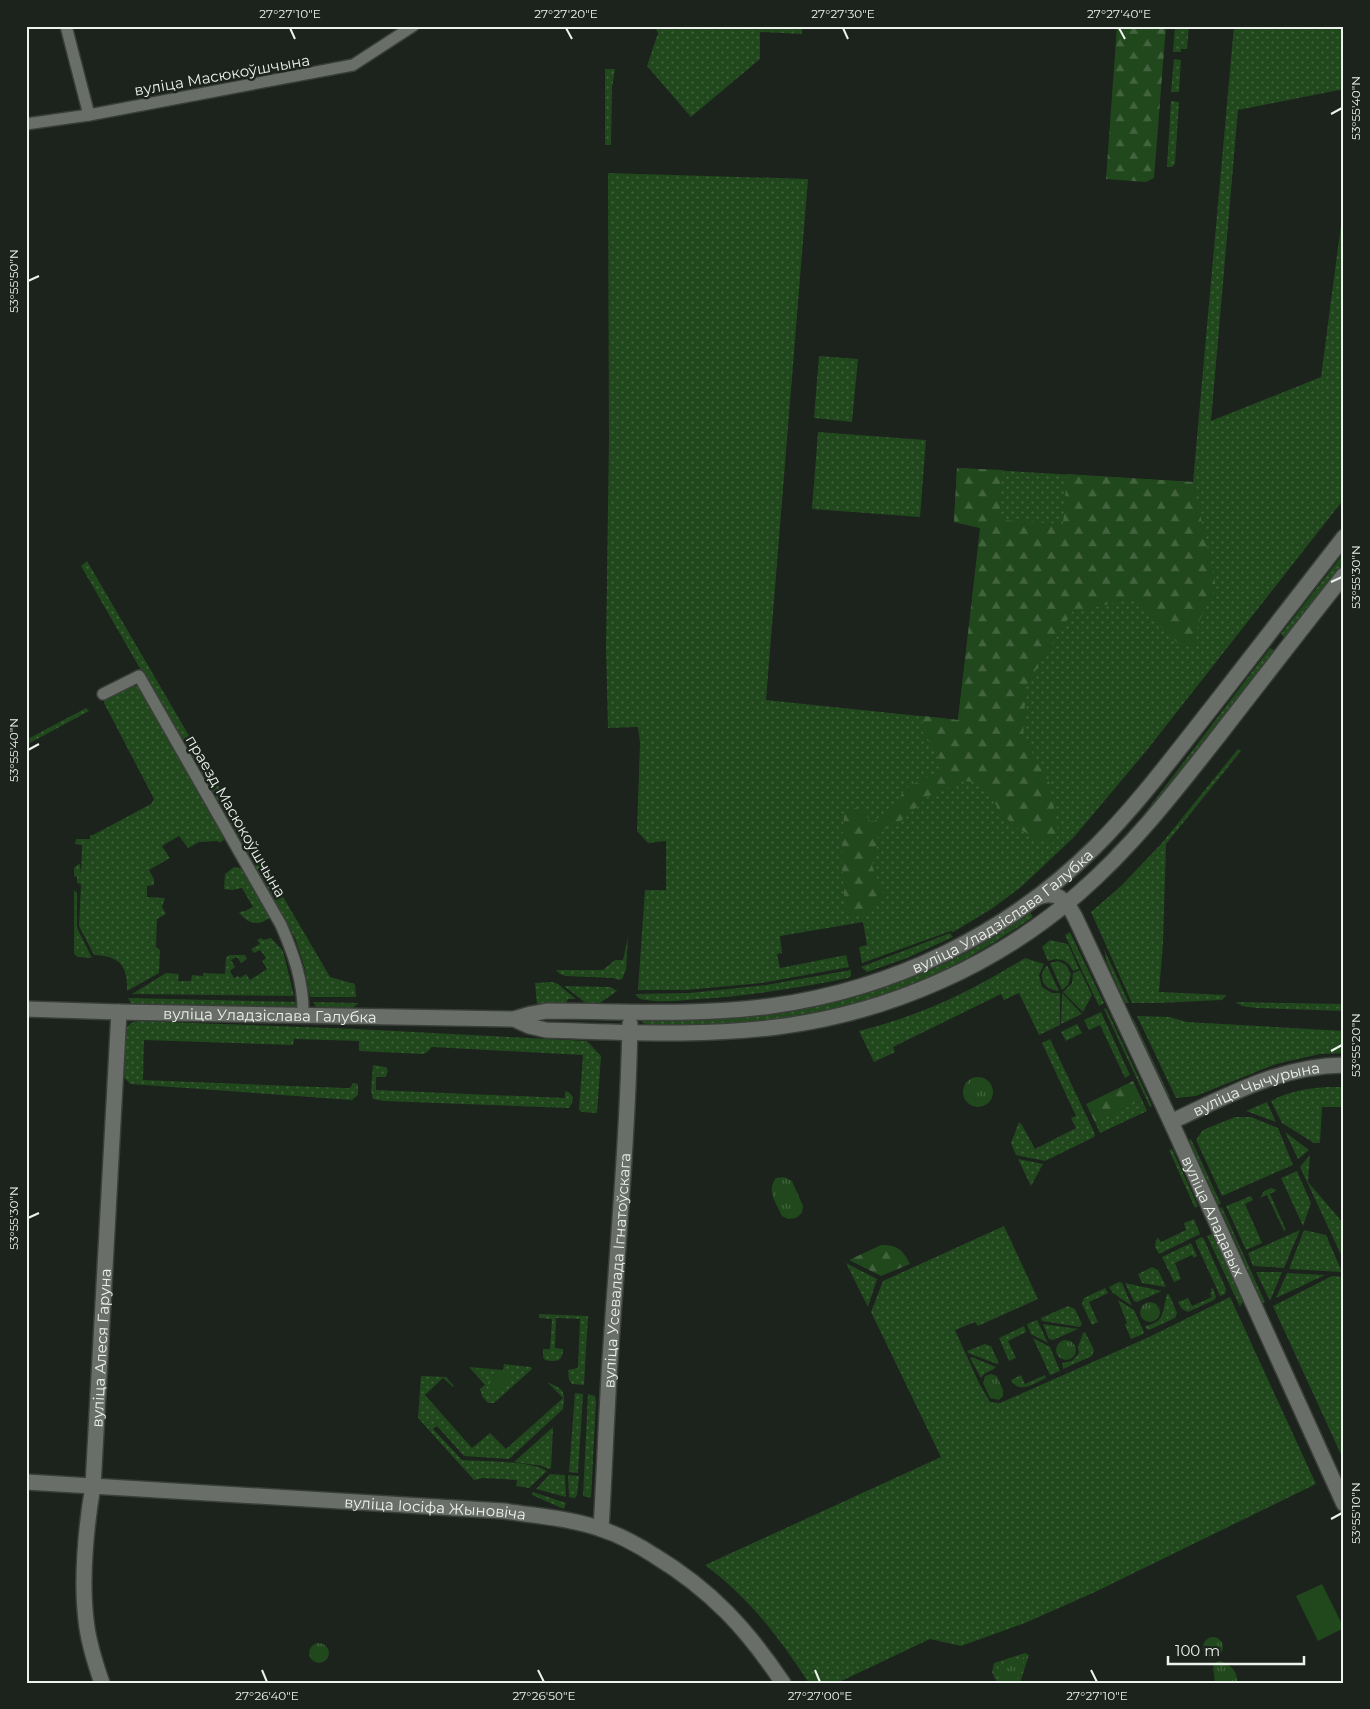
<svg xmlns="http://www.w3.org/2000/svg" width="1370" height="1709" font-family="Montserrat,sans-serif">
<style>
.grass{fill:url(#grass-dots)}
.forest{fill:url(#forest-firs)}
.park{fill:url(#park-tufts)}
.pitch{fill:#21481d}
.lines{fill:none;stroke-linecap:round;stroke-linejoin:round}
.street-casing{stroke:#3a3e39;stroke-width:14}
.secondary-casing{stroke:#3a3e39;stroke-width:18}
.street{stroke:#696f68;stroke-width:11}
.secondary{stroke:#696f68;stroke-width:15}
.ticks{fill:none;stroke:#eef2ee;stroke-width:2}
.labels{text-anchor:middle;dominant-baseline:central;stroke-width:5;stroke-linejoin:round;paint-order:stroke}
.street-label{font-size:15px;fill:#eef2ee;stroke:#1c221c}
.neatline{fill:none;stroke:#eef2ee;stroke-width:2}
.ticks-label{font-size:12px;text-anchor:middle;fill:#eef2ee}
</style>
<defs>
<pattern id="grass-dots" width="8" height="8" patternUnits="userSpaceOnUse" patternTransform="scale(1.25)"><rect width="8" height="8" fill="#21481d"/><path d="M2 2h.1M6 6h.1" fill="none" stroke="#42633e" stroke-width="1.8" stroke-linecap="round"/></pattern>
<pattern id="forest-firs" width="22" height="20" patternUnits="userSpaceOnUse" patternTransform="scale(1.25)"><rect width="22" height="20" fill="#21481d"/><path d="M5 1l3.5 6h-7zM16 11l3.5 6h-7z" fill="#42633e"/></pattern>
<pattern id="park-tufts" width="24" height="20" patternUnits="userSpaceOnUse" patternTransform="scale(1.25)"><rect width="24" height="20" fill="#21481d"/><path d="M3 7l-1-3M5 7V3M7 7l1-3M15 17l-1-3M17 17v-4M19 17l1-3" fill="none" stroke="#42633e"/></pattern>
</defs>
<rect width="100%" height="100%" fill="#1c221c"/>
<g class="grass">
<polygon points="654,26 802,26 802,34 760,32 760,59 691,117 647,66 658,33"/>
<polygon points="1175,26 1189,26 1187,49 1181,49 1181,52 1173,52"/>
<polygon points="1234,26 1344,26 1344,89 1238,110 1211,421 1321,377 1344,202 1344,499 1147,750 1074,837 1021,887 990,910 953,932 951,931 862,963 859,947 867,945 863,922 780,936 782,953 777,954 780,968 846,955 849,967 762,983 686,990 638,990 645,890 666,890 666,841 648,843 637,831 640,743 638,727 608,728 606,648 609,439 608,173 808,179 766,700 958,720 981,528 954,522 957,468 1193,482"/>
<polygon points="1174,59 1181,60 1179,92 1171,92"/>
<polygon points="605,69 615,69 612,88 611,145 605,145"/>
<polygon points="1171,101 1179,102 1175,164 1172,167 1167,167"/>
<polygon points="819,356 858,359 852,422 814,418"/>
<polygon points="818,432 926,440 920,517 812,509"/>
<polygon points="1344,553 1344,564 1286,639 1281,634"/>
<polygon points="87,561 330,977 355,984 356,997 310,997 304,965 295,938 81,566"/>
<polygon points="1270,648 1276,651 1137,828 1077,886 1076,884 1102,860 1138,822"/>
<path d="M131 686H137L140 688 223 833 224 840 219 843 218 841 199 842 188 848 179 836 162 846 170 858 149 870 154 879V885L147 886V897L165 898 162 907 166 914 157 919 156 947 160 950 159 973 127 991C128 966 120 956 94 955L79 926 81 884 77 883V877L74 876V868L77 865 80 864 81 874 82 845 75 844 76 839H90V835H93L151 804 154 799 104 703V700L107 698Z"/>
<polygon points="86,708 89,711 26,745 26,740"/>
<polygon points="1238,749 1241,751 1166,844 1163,943 1159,992 1227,995 1222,1000 1158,1003 1132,1003 1091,912 1121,886 1162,843"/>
<path d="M234 867 243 869 269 914V918C258 927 246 923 239 912L245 911 253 907 242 888 232 890 224 889 225 874Z"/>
<polygon points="74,890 77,893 77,928 92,958 78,957 74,954"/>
<path d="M1030 912 1033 917C996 942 959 965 917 982 833 1017 736 1030 645 1024L642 1022 645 1020C757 1021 861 1006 962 955 986 943 1008 927 1030 912Z"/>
<polygon points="1070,932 1104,1003 1099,1006 1065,935"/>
<polygon points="950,933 953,937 907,958 867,972 861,967"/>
<polygon points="628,937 626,970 622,979 619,980 613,978 565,976 560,974 556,970 603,970 615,960 623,960"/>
<polygon points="261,938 263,940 271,938 283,951 294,996 132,994 166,973 179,974 178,981 191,981 192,975 203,976 203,973 225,974 226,958 229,955 245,955 247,959 241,963 237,957 231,960 235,967 230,971 234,978 238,976 240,978 246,974 250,980 267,969 262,961 266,958 260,950 254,953 251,949 260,944 257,940"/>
<path d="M1050 940 1068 944 1079 969 1073 971C1068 960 1059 957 1048 961L1042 947Z"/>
<polygon points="1104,949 1129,1003 1125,1003 1107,963"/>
<path d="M1025 958 1044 964 1039 975 1042 987 1052 993H1060V1025L1039 1035 1019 993 1004 1000 1001 994 893 1047 895 1052 874 1062 859 1031C922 1015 970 992 1025 958Z"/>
<polygon points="1058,961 1066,965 1071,974 1068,985 1062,990 1050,963"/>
<path d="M1047 965 1059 991C1044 990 1036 977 1047 965Z"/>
<path d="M851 970V976L848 978C798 988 749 996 698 999 679 1001 659 1003 640 999L635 994 690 993 766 985Z"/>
<polygon points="1080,970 1092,995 1083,1012 1063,992 1072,983 1073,973"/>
<polygon points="552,982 558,984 576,999 568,999 564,1006 537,1004 535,983"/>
<polygon points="564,986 611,987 617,991 597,1005 587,1004"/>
<polygon points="1062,993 1082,1014 1061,1024"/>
<polygon points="128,998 299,1002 297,1007 292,1008 137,1004 131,1003"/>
<polygon points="313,1002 359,1003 350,1010 317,1008"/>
<polygon points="1235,1002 1344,1004 1344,1011 1256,1008 1242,1006"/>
<polygon points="1106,1008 1152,1106 1150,1107 1104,1009"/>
<polygon points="1101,1012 1130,1075 1125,1078 1100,1025 1089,1030 1084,1020"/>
<polygon points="1137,1016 1170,1017 1187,1022 1344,1031 1344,1053 1320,1054 1276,1064 1196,1096 1176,1098"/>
<polygon points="1133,1018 1170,1097 1167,1097 1133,1025"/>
<polygon points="138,1021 357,1029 587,1041 601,1056 597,1113 581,1112 579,1109 583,1055 432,1047 426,1053 422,1054 359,1051 359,1041 294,1039 293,1045 144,1040 143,1080 345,1088 350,1088 353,1083 358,1084 358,1095 352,1100 130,1084 124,1077 124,1030 131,1023"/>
<polygon points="1077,1024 1082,1033 1066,1041 1061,1032"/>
<polygon points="1050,1039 1095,1134 1094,1137 1045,1161 1016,1155 1011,1143 1019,1122 1022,1125 1035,1149 1076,1128 1071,1118 1076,1116 1042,1043"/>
<polygon points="373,1065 386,1067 388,1071 386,1077 376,1077 376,1090 565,1098 565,1091 570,1093 573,1097 572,1103 569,1108 384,1101 373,1099 371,1091"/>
<path d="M1329 1087H1344L1343 1107H1322L1320 1143H1314L1282 1123 1271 1101C1289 1091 1308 1088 1329 1087Z"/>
<polygon points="1142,1100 1147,1111 1100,1133 1095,1122"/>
<polygon points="1267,1102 1276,1122 1246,1111"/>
<polygon points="1235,1117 1251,1117 1278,1128 1293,1165 1222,1196 1196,1140 1203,1130"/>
<polygon points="1285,1132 1309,1150 1298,1159"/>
<polygon points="1191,1139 1221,1204 1218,1205 1215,1198 1189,1140"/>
<polygon points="1172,1149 1198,1206 1195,1208 1169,1150"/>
<polygon points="1310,1155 1308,1182 1344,1224 1344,1261 1300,1167"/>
<polygon points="1018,1159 1043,1164 1031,1186"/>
<polygon points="1297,1171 1311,1203 1303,1226 1281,1178"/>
<polygon points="1271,1188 1277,1190 1270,1194 1286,1230 1284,1231 1267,1195 1260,1198 1264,1191"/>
<polygon points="1251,1196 1253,1200 1245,1204 1262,1243 1246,1250 1226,1206"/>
<polygon points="1222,1207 1265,1302 1259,1305 1250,1283 1243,1258 1220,1208"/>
<polygon points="1194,1219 1200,1234 1159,1254 1155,1247 1156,1240 1158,1238 1161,1242 1186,1230 1184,1223"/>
<path d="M1004 1226 1038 1299 978 1326 975 1322 955 1330 979 1383 990 1402 1000 1403 1149 1337 1230 1297 1316 1484 1095 1592 1025 1623 961 1646 930 1639 837 1683H809C777 1635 751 1600 705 1565L941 1457 871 1312 883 1281Z"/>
<polygon points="1300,1230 1284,1268 1253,1266 1248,1253"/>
<polygon points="1304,1230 1326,1235 1342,1272 1289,1269"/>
<polygon points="1212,1234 1243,1300 1240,1307 1207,1236"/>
<polygon points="1201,1237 1204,1239 1226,1289 1225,1294 1220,1296 1195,1241"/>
<polygon points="1191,1243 1197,1256 1194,1258 1192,1255 1175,1263 1181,1279 1174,1282 1162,1257"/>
<polygon points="846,1263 877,1279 868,1307"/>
<polygon points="1152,1267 1158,1270 1166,1287 1142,1283 1138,1274"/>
<polygon points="1256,1272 1282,1272 1270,1301"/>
<polygon points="1287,1273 1325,1275 1276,1298"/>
<polygon points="1332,1276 1344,1277 1344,1461 1273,1306"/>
<polygon points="1119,1282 1122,1283 1132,1306 1113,1293 1109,1287"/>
<polygon points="1125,1283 1162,1291 1137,1302 1134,1301"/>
<polygon points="1105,1288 1108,1293 1089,1302 1098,1322 1092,1325 1082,1304 1084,1298"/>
<polygon points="1213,1288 1216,1297 1214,1300 1188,1312 1182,1309 1178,1302 1188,1298 1192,1306 1212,1297 1210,1293 1212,1292 1211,1289"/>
<path d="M1167 1294H1169L1177 1313 1175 1318 1149 1330 1147 1329 1145 1326C1166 1322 1162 1311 1167 1294Z"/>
<polygon points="1118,1300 1134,1310 1144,1332 1143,1334 1131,1339 1125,1325 1127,1323"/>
<polygon points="1068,1306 1075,1309 1082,1324 1080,1327 1042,1321 1041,1318"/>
<path d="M539 1314 588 1316 584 1385 572 1384 569 1380 568 1370 578 1368 580 1319 556 1318 555 1348 563 1349C563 1362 556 1362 545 1360L543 1357V1349H550L552 1319 539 1318Z"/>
<polygon points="1037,1320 1048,1343 1031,1334 1027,1324"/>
<polygon points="1043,1324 1078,1329 1053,1340 1049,1339"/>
<polygon points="1024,1326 1026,1332 1008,1341 1016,1358 1009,1361 999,1338"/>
<polygon points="1085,1332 1094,1350 1092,1356 1063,1369 1062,1363 1072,1361 1079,1353 1078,1347 1083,1333"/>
<polygon points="1033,1338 1050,1347 1060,1371 1050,1375"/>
<polygon points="985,1344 991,1346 999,1363 997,1364 968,1353 967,1351"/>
<path d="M972 1357 996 1367C992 1372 985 1371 981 1378L970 1358Z"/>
<polygon points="504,1364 531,1367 532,1369 494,1403 488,1403 482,1396 480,1389 485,1385 469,1367 503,1370"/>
<path d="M1021 1375 1025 1384 1045 1375 1046 1378C1035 1383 1019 1395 1011 1380Z"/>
<path d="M421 1376 446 1377 454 1386 453 1387 443 1378 425 1395 472 1448 490 1433 506 1449 563 1398 547 1382C565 1390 565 1390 563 1409L509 1459 464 1456 437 1426 433 1429 462 1460C484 1462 529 1460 547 1471L529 1488 516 1486 517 1480 483 1478 474 1480 418 1418Z"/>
<polygon points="575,1393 583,1394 578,1473 569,1472"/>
<polygon points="588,1394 595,1396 596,1402 591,1498 583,1496"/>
<polygon points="553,1427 551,1468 549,1469 542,1466 514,1462"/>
<polygon points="550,1474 565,1475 566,1497 536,1489"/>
<polygon points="568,1475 579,1476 577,1495 575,1498 569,1497"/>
<polygon points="533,1492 566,1503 564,1509 532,1495"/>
<polygon points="1025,1653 1029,1655 1020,1683 997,1683 992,1672 994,1663"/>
</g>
<g class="forest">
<polygon points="1117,26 1166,26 1154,178 1146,182 1106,179"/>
<path d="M957 468 1003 470 999 520 1063 524 1067 474 1193 482 1216 587 1199 621 1194 646 1182 647 1132 599 1072 612 1026 686 1023 736 1050 784 1058 831 1056 840 1049 845 1017 828 1001 813 984 785 974 782 964 781 929 796 902 820 889 825 878 836 872 866 884 894 870 915 847 914C841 880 840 844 845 810L853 807 864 811 871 823 892 809 906 788 937 772 942 766 936 748 927 740 921 729 924 716 958 720 980 528 954 522Z"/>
<polygon points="1133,1081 1142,1100 1095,1122 1086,1104"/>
<path d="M881 1245C898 1245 903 1250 910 1264L881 1276 849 1260Z"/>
</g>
<g class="park">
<circle cx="978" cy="1092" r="15"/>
<path d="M784 1177 792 1181 803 1206 802 1213 796 1218 788 1219 782 1216C776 1202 766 1191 776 1178Z"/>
<circle cx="1150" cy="1312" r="10"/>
<circle cx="1066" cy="1350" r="10"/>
<polygon points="503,1370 512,1380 495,1394 486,1384"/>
<polygon points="991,1374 997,1376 1003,1390 1003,1396 999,1400 990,1398 983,1383 985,1376"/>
<circle cx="1213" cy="1647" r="10"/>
<circle cx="319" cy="1653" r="10"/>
<polygon points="1025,1657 1016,1683 1007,1683 999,1671 1011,1662"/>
<path d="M1220 1661C1231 1665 1238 1671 1237 1683H1215L1213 1667 1216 1662Z"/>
</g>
<polygon class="pitch" points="1322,1584 1344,1628 1318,1641 1296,1596"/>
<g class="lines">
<g class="street-casing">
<g id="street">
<polyline points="66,26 89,115"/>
<polyline points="26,124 89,115 353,65 413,26"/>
<path d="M103 694 139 676 281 925C294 955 304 983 303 1016"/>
</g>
</g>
<g class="secondary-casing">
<g id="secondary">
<path id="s1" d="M1036 898C1057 889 1066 900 1075 917L1171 1122 1344 1504"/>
<path id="s2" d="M26 1009 119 1012 514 1019 531 1014 547 1011C622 1011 696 1016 771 1006 894 989 1007 934 1095 847 1138 804 1175 754 1213 706 1256 650 1300 594 1344 537"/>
<path d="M514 1019 529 1026 546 1030C623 1032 700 1037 777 1027 888 1013 995 966 1079 893 1133 846 1176 790 1220 734 1261 681 1302 628 1344 575"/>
<path id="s3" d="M1171 1122C1228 1095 1280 1066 1344 1065"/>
<path id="s4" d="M26 1482 504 1511C536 1516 570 1518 601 1529 620 1535 638 1545 655 1556 711 1590 747 1629 783 1683"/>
<path id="s5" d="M601 1529C605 1463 607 1397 612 1331 619 1229 628 1127 630 1024"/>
<path id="s6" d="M102 1683C95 1663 88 1641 86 1620 81 1580 86 1526 93 1486L119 1012"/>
</g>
</g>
<use href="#street" class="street"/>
<use href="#secondary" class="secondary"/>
</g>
<path class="ticks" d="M290 28 295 39M566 28 572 39M843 28 848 39M1119 28 1125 39M1331 114 1342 108M28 281 39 276M1331 582 1342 577M28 750 39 744M1331 1051 1342 1045M28 1218 39 1213M1331 1519 1342 1513M262 1670 267 1682M538 1670 544 1682M815 1670 820 1682M1091 1670 1097 1682"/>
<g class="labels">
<g class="street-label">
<text transform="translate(222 75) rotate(-10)">вуліца Масюкоўшчына</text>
<text transform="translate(236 816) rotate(60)">праезд Масюкоўшчына</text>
<text stroke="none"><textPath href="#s2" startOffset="1000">вуліца Уладзіслава Галубка</textPath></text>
<text stroke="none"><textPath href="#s2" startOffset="244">вуліца Уладзіслава Галубка</textPath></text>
<text stroke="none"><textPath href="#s3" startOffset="92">вуліца Чычурына</textPath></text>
<text stroke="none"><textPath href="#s1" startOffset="379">вуліца Аладавых</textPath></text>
<text stroke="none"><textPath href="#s5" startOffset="259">вуліца Усевалада Ігнатоўскага</textPath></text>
<text stroke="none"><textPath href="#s6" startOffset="338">вуліца Алеся Гаруна</textPath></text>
<text stroke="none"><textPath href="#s4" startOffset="410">вуліца Іосіфа Жыновіча</textPath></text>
</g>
</g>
<rect width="1370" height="1709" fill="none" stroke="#1c221c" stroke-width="55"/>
<path d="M1168 1656v8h136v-8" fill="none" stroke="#eef2ee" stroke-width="2.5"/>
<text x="1175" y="1656" font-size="15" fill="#eef2ee" stroke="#1c221c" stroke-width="4" paint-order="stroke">100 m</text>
<rect x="28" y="28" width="1314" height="1654" class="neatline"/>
<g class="ticks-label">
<text x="290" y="18">27°27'10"E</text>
<text x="566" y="18">27°27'20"E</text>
<text x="843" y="18">27°27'30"E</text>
<text x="1119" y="18">27°27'40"E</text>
<text transform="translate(1356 108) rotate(-90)" y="4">53°55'40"N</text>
<text transform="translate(14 281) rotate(-90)" y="4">53°55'50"N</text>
<text transform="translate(1356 577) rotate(-90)" y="4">53°55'30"N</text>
<text transform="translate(14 750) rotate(-90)" y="4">53°55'40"N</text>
<text transform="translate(1356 1045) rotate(-90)" y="4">53°55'20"N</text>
<text transform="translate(14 1218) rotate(-90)" y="4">53°55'30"N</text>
<text transform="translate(1356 1513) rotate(-90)" y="4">53°55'10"N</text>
<text x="267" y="1700">27°26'40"E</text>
<text x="544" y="1700">27°26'50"E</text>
<text x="820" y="1700">27°27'00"E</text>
<text x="1097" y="1700">27°27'10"E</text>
</g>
</svg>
